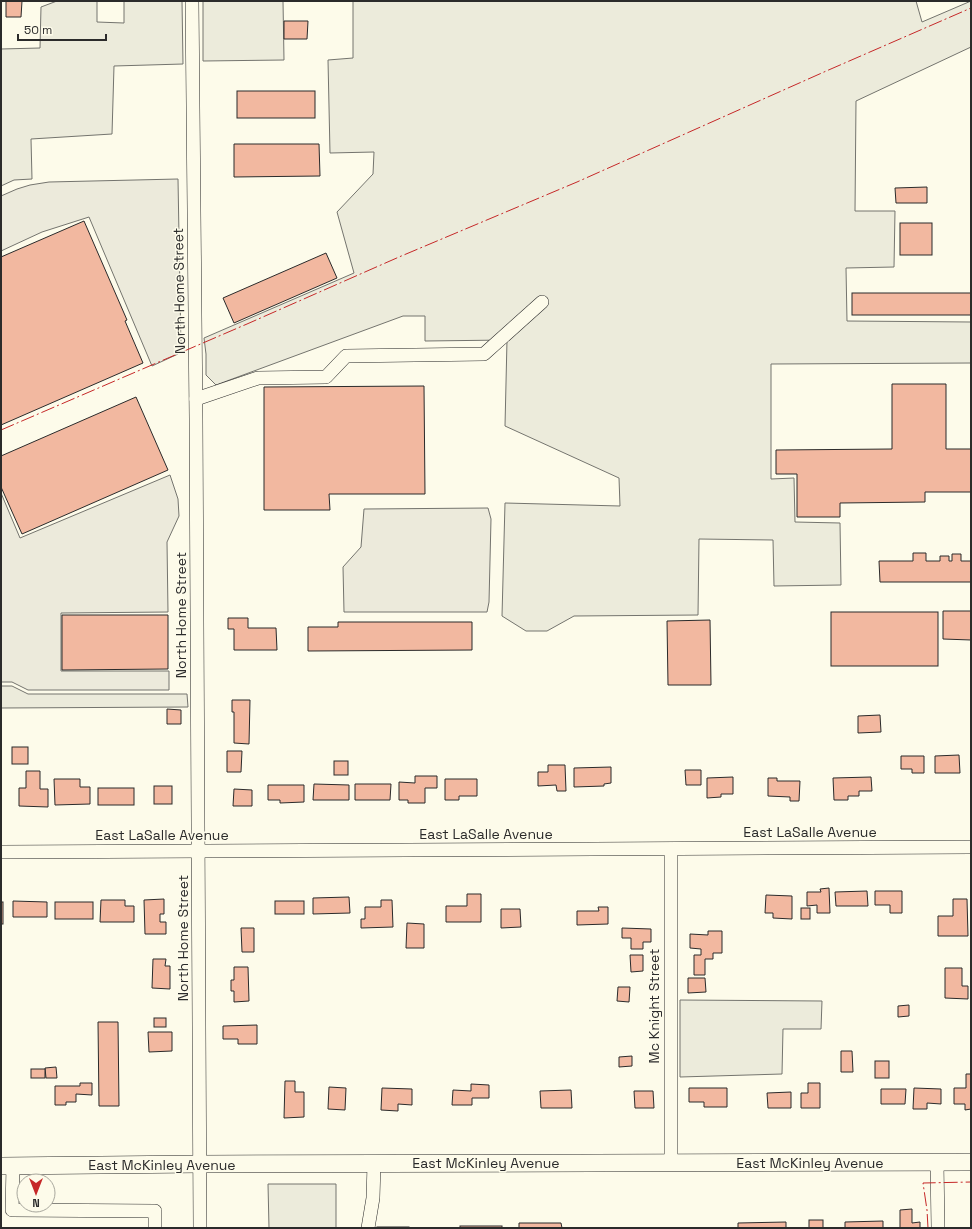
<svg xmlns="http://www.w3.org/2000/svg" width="972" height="1229" font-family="'Space Grotesk',sans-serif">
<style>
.green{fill:#ecebdb;stroke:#74746e}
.parking{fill:#eceadb;stroke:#74746e}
.building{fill:#f2b8a0;stroke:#2b2b2b}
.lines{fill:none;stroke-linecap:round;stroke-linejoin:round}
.minor-casing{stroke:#2b2b2b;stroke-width:14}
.major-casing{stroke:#2b2b2b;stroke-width:18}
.minor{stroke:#fdfbea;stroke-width:13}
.major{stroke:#fdfbea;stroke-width:17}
.power{stroke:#c62828;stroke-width:1;stroke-dasharray:14 3 2 3;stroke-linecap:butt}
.labels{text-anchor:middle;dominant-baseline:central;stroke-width:3;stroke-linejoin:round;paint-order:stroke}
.street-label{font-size:14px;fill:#2b2b2b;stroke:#fdfbea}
</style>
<rect width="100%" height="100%" fill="#fdfbea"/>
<g class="green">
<polygon points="57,1 97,1 97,22 124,23 124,1 182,1 183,64 114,66 112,134 31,139 32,179 14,180 1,186 1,49 40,48 41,7"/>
<polygon points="203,1 283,1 284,60 203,61"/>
<polygon points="353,1 916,1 922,22 971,1 971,47 856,101 855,211 895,211 894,267 846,268 847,321 971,322 971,363 771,364 771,479 794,478 795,522 840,523 841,585 774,586 773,540 699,539 698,615 574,616 547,631 526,631 502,616 505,503 620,506 619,478 505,426 507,340 425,341 425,316 403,316 216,385 206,375 206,354 204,338 354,273 337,212 373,174 374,152 330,153 328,60 353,58"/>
<polygon points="1,686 12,686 28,694 187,694 188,707 1,708"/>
<polygon points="680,1000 822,1001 821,1029 783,1029 782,1074 680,1077"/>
<polygon points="268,1184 336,1184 336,1228 269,1228"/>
</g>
<g class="parking">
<polygon points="178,179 181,350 178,354 152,366 89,217 42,232 1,251 1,196 17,189 30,185 49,182"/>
<polygon points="170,475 178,499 179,516 167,542 168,612 61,613 61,671 169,671 169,690 28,690 12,682 1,682 1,493 20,538"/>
<polygon points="488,508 491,519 489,602 487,612 344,612 343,567 361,547 364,509"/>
</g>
<g class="building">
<polygon points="6,1 22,1 21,17 6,17"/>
<polygon points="284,21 308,21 307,39 284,39"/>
<rect x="237" y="91" width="78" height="27"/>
<polygon points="234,144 319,144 320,176 234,177"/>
<polygon points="927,187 927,203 896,203 895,188"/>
<polygon points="84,221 127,320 125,321 143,363 1,425 1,257"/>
<rect x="900" y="223" width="32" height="32"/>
<polygon points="326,253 337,278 234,323 223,298"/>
<rect x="852" y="293" width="119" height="22"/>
<polygon points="892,384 946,384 946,449 971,449 971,492 925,492 925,502 840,503 840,517 797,517 797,474 776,474 776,450 892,449"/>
<polygon points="424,386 425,494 329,494 330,510 264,510 264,387"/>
<polygon points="136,397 168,470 22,534 1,487 1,456"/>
<polygon points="913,553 926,553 926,561 940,561 940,556 949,556 949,561 952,561 952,554 961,554 961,561 971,561 971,582 880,582 879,561 913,561"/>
<polygon points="943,611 971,611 971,640 943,639"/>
<rect x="831" y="612" width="107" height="54"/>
<polygon points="62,615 168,615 168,669 62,670"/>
<polygon points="228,618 248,618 248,628 276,628 277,650 234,650 234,629 228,629"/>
<polygon points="710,620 711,685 668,685 667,621"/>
<polygon points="338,622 472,622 472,650 308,651 308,627 338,627"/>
<polygon points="232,700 250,700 249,744 234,743 234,712 232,712"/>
<polygon points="167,709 181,710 181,724 167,724"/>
<polygon points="880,715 881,732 858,733 858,716"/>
<rect x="12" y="747" width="16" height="17"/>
<polygon points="227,751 242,751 241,772 227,772"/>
<polygon points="959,755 960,773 935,773 935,756"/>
<polygon points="901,756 924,756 924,773 912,773 912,769 901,769"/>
<rect x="334" y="761" width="14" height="14"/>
<polygon points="548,765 565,765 566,791 557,791 556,785 538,786 538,772 548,772"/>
<polygon points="611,767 611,783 604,784 604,786 574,787 574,768"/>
<polygon points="685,770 701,770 701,785 686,785"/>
<polygon points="26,771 40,771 40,789 48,789 48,807 19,806 19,788 26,788"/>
<polygon points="415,776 437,776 437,788 425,788 425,803 408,803 408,800 399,800 399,782 415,783"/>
<polygon points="733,777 733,794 721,794 721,797 707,798 707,778"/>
<polygon points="871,777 872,791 859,791 859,796 848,796 848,800 834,800 833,778"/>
<polygon points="768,778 777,778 777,781 800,781 799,801 790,801 790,797 768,796"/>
<polygon points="54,779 80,779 80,787 90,787 90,804 55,805"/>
<polygon points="445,779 477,779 477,796 459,796 459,800 445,800"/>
<polygon points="314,784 349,785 349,800 313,800"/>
<polygon points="355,784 391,784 390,800 355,800"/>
<polygon points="268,785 304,785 304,802 280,803 280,800 268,800"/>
<rect x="154" y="786" width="18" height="18"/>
<rect x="98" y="788" width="36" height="17"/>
<polygon points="234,789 252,790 252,806 233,806"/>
<polygon points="829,888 830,913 817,913 817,905 807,906 807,892 821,892 820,889"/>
<polygon points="867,891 868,906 836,906 835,892"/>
<polygon points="875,891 902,891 902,913 890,913 890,905 875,905"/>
<polygon points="467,894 481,894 481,922 446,922 446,906 467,906"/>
<polygon points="766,895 792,896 792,919 773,918 773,913 765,913"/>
<polygon points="349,897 350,913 313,914 313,898"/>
<polygon points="164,899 164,914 160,914 160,922 166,922 166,934 145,934 144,900"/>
<polygon points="953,899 967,899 968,936 938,936 938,916 953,916"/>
<polygon points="101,900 125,900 125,906 134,906 134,922 100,922"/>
<polygon points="381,900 392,900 393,927 361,928 361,919 365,919 365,907 381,907"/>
<polygon points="13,901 47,902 47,917 13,917"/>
<rect x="275" y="901" width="29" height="13"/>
<rect x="1" y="902" width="2" height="22"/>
<rect x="55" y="902" width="38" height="17"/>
<polygon points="598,907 608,907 608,924 577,925 577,911 599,911"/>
<rect x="801" y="908" width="9" height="11"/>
<polygon points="501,909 520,909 521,927 501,928"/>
<polygon points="407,923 424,924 424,948 406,948"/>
<polygon points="241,928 254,928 254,952 242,952"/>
<polygon points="622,928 651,929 651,942 643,942 643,949 631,949 631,938 622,938"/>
<polygon points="708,931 722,931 722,953 713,953 713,959 705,959 705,975 694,975 694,955 701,955 701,949 690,948 690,934 708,935"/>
<polygon points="630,955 643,955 643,971 631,972"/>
<polygon points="153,959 166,959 165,966 170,966 170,989 152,988"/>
<polygon points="234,967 248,967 249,1001 234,1002 234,991 231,991 231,980 234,980"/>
<polygon points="945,968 962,968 962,986 968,986 968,999 945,998"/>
<polygon points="688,978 705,978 706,992 688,993"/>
<polygon points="618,987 630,987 629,1002 617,1001"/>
<polygon points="909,1005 909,1016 898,1017 898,1006"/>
<rect x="154" y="1018" width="12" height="9"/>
<polygon points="98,1022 118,1022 119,1106 99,1106"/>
<polygon points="257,1025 257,1044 238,1044 238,1039 223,1039 223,1026"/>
<polygon points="148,1032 172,1032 172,1051 149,1052"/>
<polygon points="841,1051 852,1051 853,1072 841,1072"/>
<polygon points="632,1056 632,1066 619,1067 619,1057"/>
<rect x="875" y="1061" width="14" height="17"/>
<polygon points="56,1067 57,1078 46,1078 45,1068"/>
<rect x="31" y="1069" width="14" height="9"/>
<polygon points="966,1074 971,1074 971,1109 965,1110 965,1104 954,1104 954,1088 966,1088"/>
<polygon points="285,1081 295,1081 295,1092 304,1092 304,1117 284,1118"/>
<polygon points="80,1083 92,1083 92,1095 76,1094 76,1102 66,1102 66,1105 55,1105 55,1086 80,1086"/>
<polygon points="808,1083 820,1083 820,1108 801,1108 801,1093 808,1093"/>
<polygon points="471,1084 489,1085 489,1098 472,1098 472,1105 452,1105 453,1090 471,1091"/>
<polygon points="329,1087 346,1088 345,1110 328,1109"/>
<polygon points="382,1088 412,1089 412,1105 398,1104 398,1111 381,1110"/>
<polygon points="689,1088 727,1088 727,1107 704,1107 704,1102 689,1102"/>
<polygon points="914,1088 941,1089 941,1104 927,1103 927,1109 913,1109"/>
<polygon points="881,1089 906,1089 905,1104 881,1104"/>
<polygon points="571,1090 572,1108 541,1108 540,1091"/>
<polygon points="634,1091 653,1091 654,1108 635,1108"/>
<polygon points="791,1092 791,1108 768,1108 767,1093"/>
<polygon points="912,1209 912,1223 920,1222 920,1228 900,1228 900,1210"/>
<rect x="809" y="1220" width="14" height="8"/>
<polygon points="883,1221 883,1228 845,1228 845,1222"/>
<polygon points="786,1222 786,1228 738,1228 738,1223"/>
<polygon points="519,1223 561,1223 562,1228 519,1228"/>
<rect x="460" y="1226" width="42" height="2"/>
<rect x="377" y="1227" width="32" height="1"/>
</g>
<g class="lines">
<g class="minor-casing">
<g id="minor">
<polyline points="192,1 196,418 200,1228"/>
<polyline points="196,399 258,378 326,377 346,356 484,354 542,302"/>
<polyline points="1,852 971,847"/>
<polyline points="671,1163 671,849"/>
<polyline points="937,1163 938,1228"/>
<polyline points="13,1166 12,1210 155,1211 155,1228"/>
<polyline points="368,1228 373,1198 374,1164"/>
</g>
</g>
<g class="major-casing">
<polyline id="major" points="1,1166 199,1164 971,1162"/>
</g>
<use href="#minor" class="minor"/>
<use href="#major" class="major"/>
<g class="power">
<polyline points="1,430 247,324 399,257 577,182 824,72 971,8"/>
<polyline points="928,1228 927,1210 923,1183 971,1182"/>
</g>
</g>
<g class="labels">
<g class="street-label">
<text transform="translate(179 291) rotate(-91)">North Home Street</text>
<text transform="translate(181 615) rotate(-90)">North Home Street</text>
<text x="810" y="832">East LaSalle Avenue</text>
<text x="486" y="834">East LaSalle Avenue</text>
<text x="162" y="835">East LaSalle Avenue</text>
<text transform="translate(183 938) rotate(-90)">North Home Street</text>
<text transform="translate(654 1006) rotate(-90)">Mc Knight Street</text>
<text x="486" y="1163">East McKinley Avenue</text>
<text x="810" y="1163">East McKinley Avenue</text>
<text x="162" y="1165">East McKinley Avenue</text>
</g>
</g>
<rect width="972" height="1229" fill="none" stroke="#2b2b2b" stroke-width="4"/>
<g transform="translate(36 1193) rotate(180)"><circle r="19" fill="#fdfbea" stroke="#a9a89e"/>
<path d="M0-3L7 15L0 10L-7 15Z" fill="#c62828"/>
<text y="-6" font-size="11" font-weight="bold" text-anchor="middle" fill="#2b2b2b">N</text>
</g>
<path d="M18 34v6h88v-6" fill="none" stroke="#2b2b2b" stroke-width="2"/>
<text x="24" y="34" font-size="12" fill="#2b2b2b" stroke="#fdfbea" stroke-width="3" paint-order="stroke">50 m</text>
</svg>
